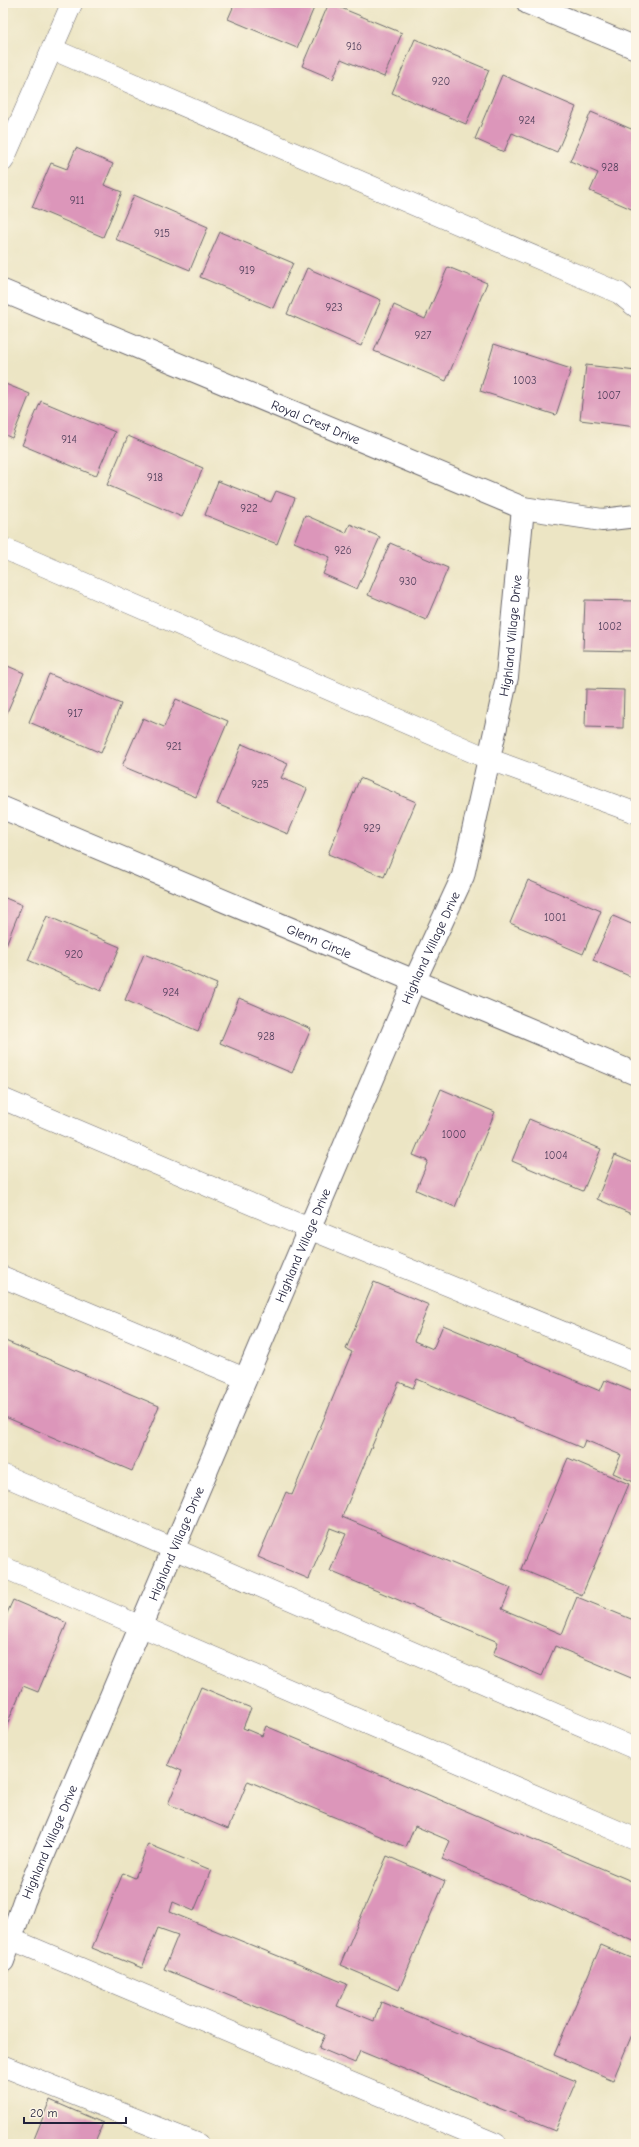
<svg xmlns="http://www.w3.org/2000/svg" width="639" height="2147" font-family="'Comic Neue',sans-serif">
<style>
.building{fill:#dc96ba}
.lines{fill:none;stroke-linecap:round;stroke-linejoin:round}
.service-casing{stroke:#69666b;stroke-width:22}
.minor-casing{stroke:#69666b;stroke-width:24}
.service{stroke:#fff;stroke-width:21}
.minor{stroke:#fff;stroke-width:22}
.labels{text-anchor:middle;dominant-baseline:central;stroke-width:3;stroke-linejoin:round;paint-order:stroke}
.number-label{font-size:11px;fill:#503f5b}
.street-label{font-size:13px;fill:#22223b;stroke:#fcf5e5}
</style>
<rect width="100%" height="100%" fill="#fcf5e5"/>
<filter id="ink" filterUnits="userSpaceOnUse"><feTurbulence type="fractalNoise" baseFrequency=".025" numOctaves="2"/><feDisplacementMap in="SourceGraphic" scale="8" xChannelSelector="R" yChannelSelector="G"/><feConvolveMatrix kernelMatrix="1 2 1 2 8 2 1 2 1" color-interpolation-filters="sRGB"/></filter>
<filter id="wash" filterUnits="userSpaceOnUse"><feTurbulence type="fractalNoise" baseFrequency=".012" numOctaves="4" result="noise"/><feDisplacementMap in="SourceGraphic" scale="16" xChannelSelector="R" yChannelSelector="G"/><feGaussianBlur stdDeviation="0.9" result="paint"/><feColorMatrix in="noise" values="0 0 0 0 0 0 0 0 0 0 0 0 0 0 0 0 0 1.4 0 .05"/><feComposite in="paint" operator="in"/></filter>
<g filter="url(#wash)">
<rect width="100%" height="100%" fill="#ece5c4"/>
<g id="blocks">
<g class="building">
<polygon points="235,3 316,3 297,48 228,19"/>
<polygon points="329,3 402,33 384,77 341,59 333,79 302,66"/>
<polygon points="415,39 489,70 466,124 392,93"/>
<polygon points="502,75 576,107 557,152 512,133 504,152 475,139"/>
<polygon points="591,112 636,131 636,211 590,191 598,173 570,161"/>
<polygon points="76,148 113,164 104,185 122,192 103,237 32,207 51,163 67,169"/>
<polygon points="134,195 208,227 190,270 115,239"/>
<polygon points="220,232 293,263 273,308 200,277"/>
<polygon points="448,267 487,283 446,381 374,351 394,305 425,319"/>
<polygon points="307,268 381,300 361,346 287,314"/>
<polygon points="494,344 571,369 556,415 480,391"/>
<polygon points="586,365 636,371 636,427 580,420"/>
<polygon points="3,383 30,394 12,438 3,434"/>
<polygon points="41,401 115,432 96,476 22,445"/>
<polygon points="128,436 203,468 182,517 107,485"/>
<polygon points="218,481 271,502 276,491 295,498 277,544 205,515"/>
<polygon points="305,515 346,533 350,524 380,537 357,589 323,574 330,557 294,542"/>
<polygon points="390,543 448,568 426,620 368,595"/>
<polygon points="585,600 636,601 636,651 583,650"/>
<polygon points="3,664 24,673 5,717 3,716"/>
<polygon points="49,674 121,704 101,753 29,722"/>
<polygon points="586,689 624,690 623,728 585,727"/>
<polygon points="176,699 228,721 196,797 122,766 143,718 164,727"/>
<polygon points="242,744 288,764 281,778 307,789 288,834 217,804"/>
<polygon points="360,778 416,802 384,877 328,854"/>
<polygon points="528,880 601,911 583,954 510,923"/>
<polygon points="3,897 22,905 5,947 3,946"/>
<polygon points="47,916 120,947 101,991 28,960"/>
<polygon points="613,916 636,926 636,979 593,960"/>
<polygon points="144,954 217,984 198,1031 125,1000"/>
<polygon points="239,998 311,1029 292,1073 220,1043"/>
<polygon points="441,1089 495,1112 455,1207 416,1190 428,1161 413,1155"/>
<polygon points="529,1119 601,1149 583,1191 512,1161"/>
<polygon points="615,1155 636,1164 636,1216 597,1199"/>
<polygon points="374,1282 429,1305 414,1341 433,1349 443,1325 600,1391 605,1380 636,1393 636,1483 613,1473 621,1455 585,1440 582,1448 417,1379 413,1388 399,1382 342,1517 511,1588 502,1609 562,1634 577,1597 636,1621 636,1680 555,1646 542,1676 493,1655 498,1642 330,1571 346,1534 330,1528 309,1579 258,1557 286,1492 292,1495 352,1352 346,1349"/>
<polygon points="3,1340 159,1406 132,1471 3,1416"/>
<polygon points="568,1458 629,1484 582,1595 521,1569"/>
<polygon points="13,1600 67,1623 38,1692 23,1686 3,1734 3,1622"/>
<polygon points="201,1687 251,1708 243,1728 262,1736 266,1726 636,1883 636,1942 442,1859 450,1841 415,1826 406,1847 248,1781 228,1829 168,1804 182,1771 168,1765"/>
<polygon points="148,1844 211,1870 194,1911 173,1902 170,1912 347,1984 337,2006 374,2021 381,2002 576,2081 555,2131 360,2051 355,2063 319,2048 325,2035 164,1969 178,1935 158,1928 142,1968 92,1948 123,1873 135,1878"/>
<polygon points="387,1856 445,1881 399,1990 340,1965"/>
<polygon points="601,1945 636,1960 636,2025 613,2080 554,2055"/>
<polygon points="50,2100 103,2123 94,2144 32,2144"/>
</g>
</g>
</g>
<g filter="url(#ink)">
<use href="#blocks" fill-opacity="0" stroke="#69666b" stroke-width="1"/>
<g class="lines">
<g class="service-casing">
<g id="service">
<polyline points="52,49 619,293 636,307"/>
<polyline points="3,161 72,3"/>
<polyline points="3,548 489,759 636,813"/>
<polyline points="3,1099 310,1229 636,1362"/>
<polyline points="3,1277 246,1379"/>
<polyline points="3,1475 636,1749"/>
<polyline points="3,1567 636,1839"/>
<polyline points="11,1939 496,2144"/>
<polyline points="3,2066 198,2144"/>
</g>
</g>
<g class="minor-casing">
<g id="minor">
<polyline points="528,3 636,48"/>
<path id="s1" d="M3 291 523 508 602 520 636 516"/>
<path id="s2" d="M3 808 636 1074"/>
<path id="s3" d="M3 1961 24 1901 414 982 463 876 507 677 523 508"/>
</g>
</g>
<use href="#service" class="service"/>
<use href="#minor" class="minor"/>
</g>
</g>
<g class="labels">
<g class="number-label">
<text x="354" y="46">916</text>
<text x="441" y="81">920</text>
<text x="527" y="120">924</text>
<text x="610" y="167">928</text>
<text x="77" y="200">911</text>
<text x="162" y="233">915</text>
<text x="247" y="270">919</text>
<text x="334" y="307">923</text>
<text x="423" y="335">927</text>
<text x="525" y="380">1003</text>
<text x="609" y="395">1007</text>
<text x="69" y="439">914</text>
<text x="155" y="477">918</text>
<text x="249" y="508">922</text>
<text x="343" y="550">926</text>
<text x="408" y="581">930</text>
<text x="610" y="626">1002</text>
<text x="75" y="713">917</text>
<text x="174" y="746">921</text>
<text x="260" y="784">925</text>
<text x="372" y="828">929</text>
<text x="555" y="917">1001</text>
<text x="74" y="954">920</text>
<text x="171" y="992">924</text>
<text x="266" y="1036">928</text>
<text x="454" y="1134">1000</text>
<text x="556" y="1155">1004</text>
</g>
<g class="street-label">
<text stroke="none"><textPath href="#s1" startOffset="339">Royal Crest Drive</textPath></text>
<text stroke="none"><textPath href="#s3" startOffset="1424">Highland Village Drive</textPath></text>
<text stroke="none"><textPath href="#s2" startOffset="343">Glenn Circle</textPath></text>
<text stroke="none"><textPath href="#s3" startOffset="1100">Highland Village Drive</textPath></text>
<text stroke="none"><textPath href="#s3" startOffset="776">Highland Village Drive</textPath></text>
<text stroke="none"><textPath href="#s3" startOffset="452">Highland Village Drive</textPath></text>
<text stroke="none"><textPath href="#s3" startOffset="128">Highland Village Drive</textPath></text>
</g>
</g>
<rect width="639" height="2147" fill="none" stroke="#fcf5e5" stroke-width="16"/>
<path d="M24 2117v6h102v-6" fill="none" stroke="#22223b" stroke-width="2"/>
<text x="30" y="2117" font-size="12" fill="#22223b" stroke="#fcf5e5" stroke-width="3" paint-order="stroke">20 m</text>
</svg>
